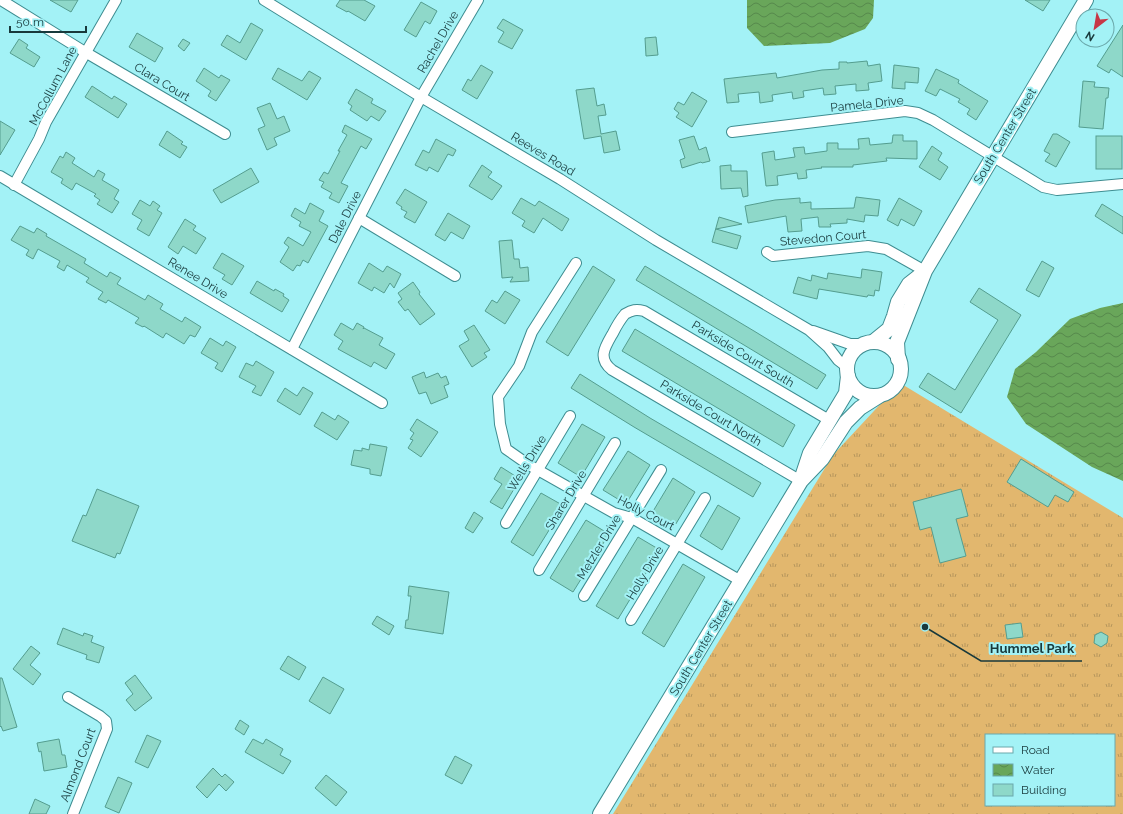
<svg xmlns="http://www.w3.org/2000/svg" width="1123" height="814" font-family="Raleway,sans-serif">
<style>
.grass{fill:url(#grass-tufts);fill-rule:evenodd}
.water{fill:url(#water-waves)}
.building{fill:#8ed8c9;stroke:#549d8f}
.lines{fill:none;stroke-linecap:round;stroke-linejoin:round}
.minor-casing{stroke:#3e8d91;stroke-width:12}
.secondary-casing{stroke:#3e8d91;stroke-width:16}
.minor{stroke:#fff;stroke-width:10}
.secondary{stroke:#fff;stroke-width:14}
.labels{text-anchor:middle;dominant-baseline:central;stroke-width:4;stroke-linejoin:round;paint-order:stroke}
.street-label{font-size:12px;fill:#18393b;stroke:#a3f2f6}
.leader{fill:none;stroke:#18393b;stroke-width:1.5}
.callout-dot{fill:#18393b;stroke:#a3f2f6;stroke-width:1.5}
.callout-label{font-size:13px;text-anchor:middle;font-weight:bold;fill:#18393b;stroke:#a3f2f6;stroke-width:4;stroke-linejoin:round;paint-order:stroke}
</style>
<defs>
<pattern id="grass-tufts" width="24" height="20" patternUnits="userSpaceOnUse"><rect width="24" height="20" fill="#e2b76e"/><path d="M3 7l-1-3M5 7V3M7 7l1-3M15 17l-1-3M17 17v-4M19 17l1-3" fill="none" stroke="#b6965c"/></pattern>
<pattern id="water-waves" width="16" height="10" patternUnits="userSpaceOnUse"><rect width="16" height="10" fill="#69a65a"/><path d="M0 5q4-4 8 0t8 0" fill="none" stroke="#55884c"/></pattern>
</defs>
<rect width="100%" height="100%" fill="#a3f2f6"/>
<path class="grass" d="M900 383 1123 518V814H613L833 455ZM986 735H1114V805H986Z"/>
<g class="water">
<polygon points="747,0 874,0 873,18 865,29 830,43 764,46 747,28"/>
<polygon points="1123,303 1123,481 1092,467 1026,424 1007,397 1015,369 1036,352 1070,319 1100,308"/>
</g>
<g class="building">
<polygon points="50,0 78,0 71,12"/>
<polygon points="340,0 364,0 375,6 365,21 348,11 347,12 336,6"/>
<polygon points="1025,0 1050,0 1043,11"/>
<polygon points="421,2 437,11 430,24 425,21 416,37 404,30"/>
<polygon points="503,19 523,30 512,49 498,42 504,32 497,28"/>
<polygon points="251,23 263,30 246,60 221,45 227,35 240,43"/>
<polygon points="1123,25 1123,77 1111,69 1109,73 1097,66"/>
<polygon points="137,33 163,48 155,62 129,47"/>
<polygon points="656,37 658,55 646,56 645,38"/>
<polygon points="19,39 28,45 26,48 40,57 34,67 10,53"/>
<polygon points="183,39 190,43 184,51 178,46"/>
<polygon points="867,61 868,66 880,64 882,81 868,83 869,90 856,91 856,84 835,86 836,94 824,95 823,88 803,91 804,97 793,99 792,92 772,95 773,101 760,103 759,92 738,94 739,102 727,103 724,79 776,73 777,78 822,70 839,69 839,62 847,62 847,63"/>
<polygon points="481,65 493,72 477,99 462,90 468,79 471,81"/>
<polygon points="894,65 919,68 918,83 905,82 905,89 892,88"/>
<polygon points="204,68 219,78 221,75 230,80 216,101 208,96 211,91 196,81"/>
<polygon points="278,68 302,81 309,71 321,78 307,100 272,79"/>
<polygon points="936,69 959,80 958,83 988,101 976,120 967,114 970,109 958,102 960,99 940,89 936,96 925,91"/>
<polygon points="1083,81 1095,82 1094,87 1109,88 1108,98 1106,98 1103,129 1079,127"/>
<polygon points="92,86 112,99 114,96 127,104 118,118 85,97"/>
<polygon points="594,88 597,106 604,104 606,115 598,116 601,134 616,131 620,150 604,153 601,136 584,139 576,90"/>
<polygon points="356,89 373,99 371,103 386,111 379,121 371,116 367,121 350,110 352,106 348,103"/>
<polygon points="692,92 707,101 692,127 676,117 679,113 674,109 678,102 684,105"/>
<polygon points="270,103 277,119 284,116 290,131 274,138 277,145 267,150 258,129 265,126 257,108"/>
<polygon points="0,121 15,130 0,155"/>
<polygon points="345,125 372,139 366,149 361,146 341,183 348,186 339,203 329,198 332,193 321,187 324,182 319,180 324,172 328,174 340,151 338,151 347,135 342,132"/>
<polygon points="167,131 183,142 181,144 187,147 180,158 159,145"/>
<polygon points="1053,134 1057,134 1070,142 1056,167 1045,161 1050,154 1044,151"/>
<polygon points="893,135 903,135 903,141 917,141 917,159 886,158 887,161 853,165 853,167 821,167 822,168 806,170 807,178 798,179 797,173 777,176 778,185 766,186 762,153 774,151 775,160 795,157 793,148 804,147 805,154 827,151 827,143 838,143 838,149 859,149 858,139 869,138 870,145 892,143"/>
<polygon points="694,136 699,150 706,147 710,161 702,163 701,162 682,168 680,160 685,158 679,140"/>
<rect x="1096" y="136" width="26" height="33"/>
<polygon points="436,139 456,150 453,156 448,154 438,172 429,167 427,171 415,165 423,150 429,153"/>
<polygon points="932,146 942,153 938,160 948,167 940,180 919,167"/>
<polygon points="66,152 75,158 72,163 94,177 98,170 105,174 102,180 119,190 114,199 119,202 112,213 97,204 100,200 94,196 96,194 76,183 72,190 61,183 63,179 51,172 60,156 63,158"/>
<polygon points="482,165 492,172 488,177 502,186 492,200 469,186"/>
<polygon points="731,165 731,171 747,171 748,196 743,197 741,188 721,189 720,166"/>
<polygon points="251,168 259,182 221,203 213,190"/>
<polygon points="405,189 427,202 415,223 404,217 407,212 401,209 402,207 396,203"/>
<polygon points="856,197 880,200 878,216 865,215 864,222 847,219 847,223 830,224 831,227 819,227 818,217 801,219 802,231 788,232 786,216 748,223 745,206 775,200 800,198 800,203 811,202 811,209 854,208"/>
<polygon points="521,198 535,206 539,201 569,219 562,231 543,218 534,233 522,226 525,221 512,213"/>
<polygon points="899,198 922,211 914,226 901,219 898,226 887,220"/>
<polygon points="140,200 150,206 153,201 160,206 157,210 162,213 149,236 137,229 142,220 132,214"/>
<polygon points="310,203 324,211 319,221 328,226 308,263 303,260 300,266 297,265 293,271 280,262 289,247 284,243 288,237 303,246 311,232 299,226 301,222 291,216 295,208 305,214"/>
<polygon points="1102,204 1123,217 1123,234 1095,216"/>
<polygon points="448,213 470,226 463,239 451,232 445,241 435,235"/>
<polygon points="719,217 742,224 716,229 741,236 737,249 712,242"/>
<polygon points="185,219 196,226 193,230 206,238 196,254 183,246 178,254 168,247"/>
<polygon points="20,226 34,233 37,228 47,234 46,236 86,259 84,263 107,277 110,272 121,278 117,284 145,300 148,295 163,304 160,309 182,322 185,317 201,327 195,337 190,335 184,344 166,333 163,338 144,326 143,327 135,323 139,318 108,300 106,303 98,299 103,292 86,282 89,278 67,265 64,271 57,267 60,261 38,249 33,259 26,255 29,250 11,240"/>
<polygon points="512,240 514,259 519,259 520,268 528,267 529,281 510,282 513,277 502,278 499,241"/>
<polygon points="222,253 244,266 232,285 222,279 225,275 213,268"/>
<polygon points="1042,261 1054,268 1039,297 1026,290"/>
<polygon points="369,263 383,272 387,266 401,274 394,288 390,283 384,293 374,287 372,291 358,283"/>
<polygon points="593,266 615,280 568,356 546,342"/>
<polygon points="645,266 754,331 826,375 817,389 636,280"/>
<polygon points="862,269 882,272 879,291 875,290 874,296 868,295 867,297 819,289 817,299 793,293 798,277 811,281 812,275 827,279 828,273 861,278"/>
<polygon points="257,281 274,291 275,289 284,294 283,296 289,300 282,312 250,293"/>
<polygon points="413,282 420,292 419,294 435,314 420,325 408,309 405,311 398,302 402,299 398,293"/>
<polygon points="979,288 1021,315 961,413 919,387 928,373 955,390 998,320 970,302"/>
<polygon points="505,291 520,300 505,324 485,311 492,300 497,303"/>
<polygon points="341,323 353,330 357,323 364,327 363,329 364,328 383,338 379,345 395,354 386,369 374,362 371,367 338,349 343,341 334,335"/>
<polygon points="474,325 490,350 484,353 487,357 472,367 459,346 469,340 464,331"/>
<polygon points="635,329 795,425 783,447 622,351"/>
<polygon points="210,338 223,346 226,341 236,347 222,372 215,368 218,363 201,353"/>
<polygon points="256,361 274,372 261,396 252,392 256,386 239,377 246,363 253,366"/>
<polygon points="424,372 426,378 438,373 441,378 446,376 449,384 444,386 448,397 431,404 426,392 419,394 412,377"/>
<polygon points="580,374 650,418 761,483 753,497 634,427 571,388"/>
<polygon points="303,387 313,393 300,415 277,401 285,388 297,396"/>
<polygon points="322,412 335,420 338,415 349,422 337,440 314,426"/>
<polygon points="417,419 438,432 421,457 408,448 413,440 410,439 414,433 410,430"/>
<polygon points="582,424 605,437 581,477 558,463"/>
<polygon points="370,444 387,447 381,476 370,474 370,469 351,465 354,450 362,451 362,448 369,450"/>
<polygon points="628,451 650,465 626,504 603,490"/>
<polygon points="1021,459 1074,492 1068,502 1055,495 1048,507 1007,482"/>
<polygon points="501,467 520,479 502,509 490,502 502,484 494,479"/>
<polygon points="673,478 695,492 674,527 652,513"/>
<polygon points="97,489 139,506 120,554 117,553 115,558 72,541 83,515 86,516"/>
<polygon points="961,489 968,516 956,519 966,556 940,563 931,527 920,530 913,502"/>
<polygon points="541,493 564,506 533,556 511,542"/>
<polygon points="718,505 740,518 722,550 700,536"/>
<polygon points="474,512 483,518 473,533 465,528"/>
<polygon points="586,520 609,534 573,592 550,578"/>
<polygon points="638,537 660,550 618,619 596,606"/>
<polygon points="683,564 705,577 664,647 642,633"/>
<polygon points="409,586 449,592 443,634 405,628 406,620 408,620 411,596 408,596"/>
<polygon points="377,616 394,626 389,635 372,624"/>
<polygon points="1021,623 1023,637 1007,639 1005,625"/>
<polygon points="63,628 83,636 84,633 93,636 91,642 104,647 99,663 86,659 87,655 57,644"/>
<polygon points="1101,632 1108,636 1107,643 1101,647 1094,643 1095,635"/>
<polygon points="31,646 40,653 30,665 41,674 33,685 13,669"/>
<polygon points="288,656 306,667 299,680 280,669"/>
<polygon points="135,675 152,698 135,711 126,700 133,694 125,683"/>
<polygon points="323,677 344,689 330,714 309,701"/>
<polygon points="0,678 2,678 17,727 3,731 1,726 0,727"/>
<polygon points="240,720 249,726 244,735 235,729"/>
<polygon points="147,735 161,741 148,768 135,762"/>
<polygon points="59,739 62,755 65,755 67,767 44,771 41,751 39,752 37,743"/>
<polygon points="253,739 263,744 266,739 283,749 280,755 291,761 283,774 245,752"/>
<polygon points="455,756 472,765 462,784 445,775"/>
<polygon points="213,768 222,777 225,774 234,782 226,791 219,784 207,798 196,787"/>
<polygon points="326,775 347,792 336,806 315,788"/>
<polygon points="118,777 132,783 119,813 105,807"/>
<polygon points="35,799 50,806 46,814 29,814"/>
</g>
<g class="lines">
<g class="minor-casing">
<g id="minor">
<polyline points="1,0 85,52 225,134"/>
<polyline points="264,0 421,97 560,179 656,240 809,330 828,347 838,360 847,367"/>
<polyline points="732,132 905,111 918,113 933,120 1043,187 1057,190 1123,184"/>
<polyline points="0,176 382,403"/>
<polyline points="14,185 39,139 46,122 116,0"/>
<polyline points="359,218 455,276"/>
<polyline points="767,252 773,256 868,246 886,249 925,271"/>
<polyline points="576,263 532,332 519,366 498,397 500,424 506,449 529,465 614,513 632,518 741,581"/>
<polyline points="813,331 850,344 865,344"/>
<polyline points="292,349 421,97 478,0"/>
<path d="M801 481 612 370C597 358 605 347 613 333 616 327 620 320 625 314 632 310 636 309 644 311L829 420"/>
<polyline points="506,523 570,416"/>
<polyline points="539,570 615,443"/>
<polyline points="584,596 661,470"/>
<polyline points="631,620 705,498"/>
<polyline points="68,697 100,716 106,721 107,729 73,814"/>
</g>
</g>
<g class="secondary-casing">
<g id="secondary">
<polyline points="873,342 889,329 894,316 898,302 909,284 923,273"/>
<circle cx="874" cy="369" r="27"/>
<polyline points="898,359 897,342 925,271 1086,0"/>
<polyline points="802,477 810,453 846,393 848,376"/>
<polyline points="600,814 801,481 822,459 846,422 860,408 879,396"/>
</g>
</g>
<use href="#minor" class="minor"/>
<use href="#secondary" class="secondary"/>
</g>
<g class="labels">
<g class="street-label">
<text transform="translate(438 42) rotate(-60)">Rachel Drive</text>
<text transform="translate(162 82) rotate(31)">Clara Court</text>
<text transform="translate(53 86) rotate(-62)">McCollum Lane</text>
<text transform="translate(867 104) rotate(-6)">Pamela Drive</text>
<text transform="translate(1005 136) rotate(-59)">South Center Street</text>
<text transform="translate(543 154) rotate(31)">Reeves Road</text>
<text transform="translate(345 217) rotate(-63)">Dale Drive</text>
<text transform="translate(823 238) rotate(-5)">Stevedon Court</text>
<text transform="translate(198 278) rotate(31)">Renee Drive</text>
<text transform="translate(743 354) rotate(31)">Parkside Court South</text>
<text transform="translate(711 413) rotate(31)">Parkside Court North</text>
<text transform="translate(527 463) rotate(-59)">Wells Drive</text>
<text transform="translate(566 500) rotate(-59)">Sharer Drive</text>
<text transform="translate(646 513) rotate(27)">Holly Court</text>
<text transform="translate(599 547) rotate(-59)">Metzler Drive</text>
<text transform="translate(645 573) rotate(-59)">Holly Drive</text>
<text transform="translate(701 648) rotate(-59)">South Center Street</text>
<text transform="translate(78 765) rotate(-69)">Almond Court</text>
</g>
</g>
<path class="leader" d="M925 627L981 661H1082"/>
<circle class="callout-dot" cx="925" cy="627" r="4"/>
<g class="callout-label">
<text x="1032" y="653">Hummel Park</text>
</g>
<rect x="985" y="734" width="130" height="72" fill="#a3f2f6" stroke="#6ba8ab"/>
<rect x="993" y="747" width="20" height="6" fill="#ffffff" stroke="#6ba8ab"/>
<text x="1021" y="754" font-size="12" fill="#18393b">Road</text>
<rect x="993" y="764" width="20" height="12" fill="url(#water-waves)" stroke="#6ba8ab"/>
<text x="1021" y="774" font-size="12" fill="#18393b">Water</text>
<rect x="993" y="784" width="20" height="12" fill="#8ed8c9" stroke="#6ba8ab"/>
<text x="1021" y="794" font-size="12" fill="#18393b">Building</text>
<g transform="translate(1095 28) rotate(211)"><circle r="19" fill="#a3f2f6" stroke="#6ba8ab"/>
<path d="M0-3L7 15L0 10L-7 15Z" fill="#c73746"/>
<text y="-6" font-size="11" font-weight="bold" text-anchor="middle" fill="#18393b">N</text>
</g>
<path d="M10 26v6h76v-6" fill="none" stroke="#18393b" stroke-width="2"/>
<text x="16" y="26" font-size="12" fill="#18393b" stroke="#a3f2f6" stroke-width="3" paint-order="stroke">50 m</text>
</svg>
